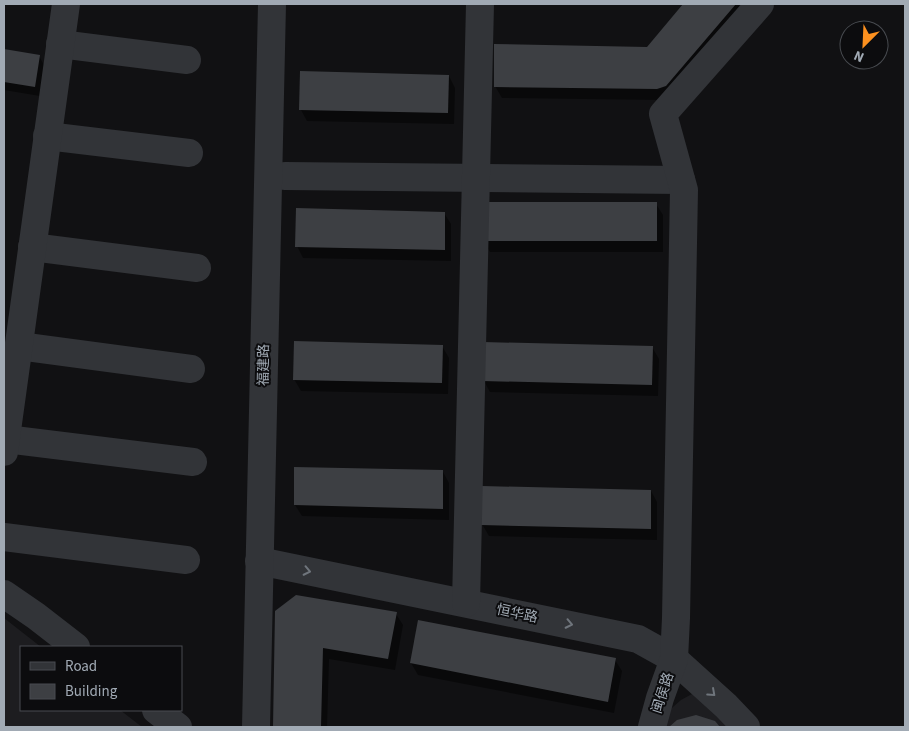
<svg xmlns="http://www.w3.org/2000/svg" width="909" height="731" font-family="'Source Sans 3','Noto Sans SC',sans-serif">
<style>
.built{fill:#1d1d20}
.shadow{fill:#0007}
.building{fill:#3d3f43}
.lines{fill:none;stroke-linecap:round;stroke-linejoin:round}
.minor{stroke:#323438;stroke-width:28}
.oneway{stroke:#6f757c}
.labels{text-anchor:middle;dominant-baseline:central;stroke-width:4;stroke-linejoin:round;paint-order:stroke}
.street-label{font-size:14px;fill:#a1aab4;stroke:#0c0c0e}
</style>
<rect width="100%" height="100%" fill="#111113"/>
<g class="built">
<polygon points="4,618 41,647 21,647 21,710 120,710 142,727 4,727"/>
<polygon points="692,694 707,700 732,727 661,727 665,714 681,700"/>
</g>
<g class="shadow">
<polygon points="685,4 738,4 744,14 664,100 502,98 495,86 648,48"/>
<polygon points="4,50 39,56 44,65 40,96 4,90"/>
<polygon points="449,76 455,88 454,124 307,121 301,110"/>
<polygon points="656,204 663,215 663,252 490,252 483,240"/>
<polygon points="444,213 451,224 451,261 303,258 297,246"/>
<polygon points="442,346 449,358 448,394 301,391 294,379"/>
<polygon points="652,347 659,359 658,396 490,392 484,381"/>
<polygon points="443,472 449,483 449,520 302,516 295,505"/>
<polygon points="651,491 657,502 657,540 489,536 482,524"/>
<polygon points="276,611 396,614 403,625 395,670 329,659 327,727 274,727"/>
<polygon points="615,660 622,671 614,713 418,675 411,663"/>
</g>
<g class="building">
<polygon points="683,4 736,4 666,86 657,89 494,87 494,44 647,47"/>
<polygon points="4,49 40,55 35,87 4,82"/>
<polygon points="300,71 449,75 448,113 299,110"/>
<rect x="482" y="202" width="175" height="39"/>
<polygon points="296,208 445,212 445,250 295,247"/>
<polygon points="294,341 443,345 442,383 293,380"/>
<polygon points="483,342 653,346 652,385 482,381"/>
<polygon points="294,467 443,470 443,509 294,505"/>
<polygon points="482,486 651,490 651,529 481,525"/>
<polygon points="296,595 397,612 388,659 323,648 321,727 273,727 275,611"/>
<polygon points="418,620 616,658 608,702 410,663"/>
<polygon points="696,715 715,721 720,727 669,727 677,720"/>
</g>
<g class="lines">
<g class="minor">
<polyline points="60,44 187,60"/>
<polyline points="47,136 189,153"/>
<polyline points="285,176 681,180"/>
<polyline points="32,247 197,268"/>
<polyline points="19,346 191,369"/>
<polyline points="6,439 193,462"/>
<polyline points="4,452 66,4"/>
<polyline points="4,537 186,560"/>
<polyline points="259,561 638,639 674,659 726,706 746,727"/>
<polyline points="4,594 36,616 76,647"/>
<polyline points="466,603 480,4"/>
<polyline points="156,710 178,727"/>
<polyline points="256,727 272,4"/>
<polyline points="652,727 660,698 674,659 676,618 684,190 663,114 760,4"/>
</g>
</g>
<defs><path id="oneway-chevron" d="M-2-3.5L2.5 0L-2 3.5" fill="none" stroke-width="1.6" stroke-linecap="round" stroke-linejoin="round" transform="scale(1.25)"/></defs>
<g class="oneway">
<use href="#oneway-chevron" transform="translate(307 571) rotate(12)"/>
<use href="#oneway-chevron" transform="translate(569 624) rotate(12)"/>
<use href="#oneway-chevron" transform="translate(712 693) rotate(42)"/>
</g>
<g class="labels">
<g class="street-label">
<text transform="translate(264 365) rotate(-89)">福建路</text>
<text transform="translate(517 614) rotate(12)">恒华路</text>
<text transform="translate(663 693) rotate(-72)">闽侯路</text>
</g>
</g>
<rect width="909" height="731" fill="none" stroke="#a1aab4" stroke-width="10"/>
<rect x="20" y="646" width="162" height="65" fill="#0c0c0e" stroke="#484b50"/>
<rect x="30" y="662" width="25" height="8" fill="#323438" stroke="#484b50"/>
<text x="65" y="671" font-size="15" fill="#a1aab4">Road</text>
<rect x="30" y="684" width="25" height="15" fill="#3d3f43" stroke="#484b50"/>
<text x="65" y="696" font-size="15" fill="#a1aab4">Building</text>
<g transform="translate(864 45) rotate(204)"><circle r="24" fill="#0c0c0e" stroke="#484b50"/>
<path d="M0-4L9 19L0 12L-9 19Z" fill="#fd911f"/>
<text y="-8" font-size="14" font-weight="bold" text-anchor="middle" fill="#a1aab4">N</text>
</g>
</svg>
